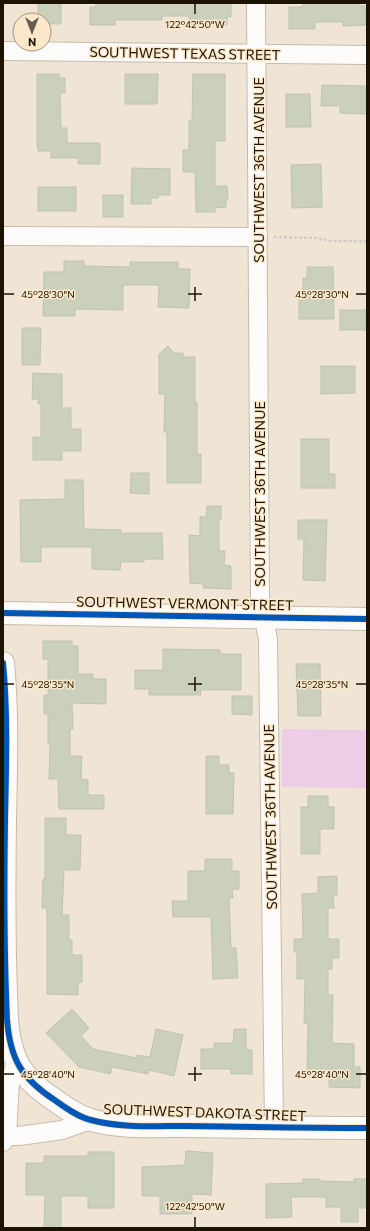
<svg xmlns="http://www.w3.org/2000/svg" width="370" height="1231" font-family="Commissioner,sans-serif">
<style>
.green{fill:#eccce7}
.building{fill:#cad0bb;stroke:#c0c2b2}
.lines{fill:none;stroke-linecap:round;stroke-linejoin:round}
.minor-casing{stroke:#c6bbab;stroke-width:20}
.tertiary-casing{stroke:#c6bbab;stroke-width:24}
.secondary-casing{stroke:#c6bbab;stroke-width:24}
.path{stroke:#cfccc7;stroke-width:2.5;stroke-dasharray:3 2;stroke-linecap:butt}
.minor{stroke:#fdfbf9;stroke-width:18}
.tertiary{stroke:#fdfbf9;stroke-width:22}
.secondary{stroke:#fdfbf9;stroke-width:22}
.cycleway-casing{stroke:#fbe8ca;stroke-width:8}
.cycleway{stroke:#0057b8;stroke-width:6}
.ticks{fill:none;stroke:#1d1302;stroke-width:1.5}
.labels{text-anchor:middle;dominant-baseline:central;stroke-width:3;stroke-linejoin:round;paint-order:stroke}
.street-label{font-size:14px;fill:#1d1302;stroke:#fbe8ca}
.ticks-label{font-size:10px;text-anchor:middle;fill:#1d1302;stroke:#fbe8ca;stroke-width:3;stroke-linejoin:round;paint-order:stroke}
</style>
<rect width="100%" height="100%" fill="#f0e5d5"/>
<polygon class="green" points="282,729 367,730 367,788 282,787"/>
<g class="building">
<polygon points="38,3 61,3 61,24 44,24 44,20 38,20"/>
<polygon points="96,3 231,3 231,17 227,17 227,25 189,25 189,16 162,16 162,20 115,20 115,25 90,25 90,7 96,7"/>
<polygon points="303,3 358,3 358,6 365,6 366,25 343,26 343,22 315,22 315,29 289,29 289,7 303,7"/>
<polygon points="37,74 59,74 59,78 65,78 65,93 60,93 61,128 67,128 67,143 100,143 100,164 78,164 78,158 51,158 51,151 38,151 38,146 37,146"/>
<polygon points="125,74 158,74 157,104 125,104"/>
<polygon points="193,74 225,74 225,141 215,141 215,186 227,186 228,200 226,200 226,207 215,208 215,212 196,212 195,172 183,172 183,150 189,150 189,121 192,121"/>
<polygon points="322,85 367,86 367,114 340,113 340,106 321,106"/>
<polygon points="286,94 310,94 311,127 286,127"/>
<polygon points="321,164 322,207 292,208 291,165"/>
<polygon points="132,168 170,169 170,195 158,195 158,198 151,198 151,204 131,204"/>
<rect x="38" y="187" width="38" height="24"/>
<rect x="103" y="195" width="20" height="22"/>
<polygon points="64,261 84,261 84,266 130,267 130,262 178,262 178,269 190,269 189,308 158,307 159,285 123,285 123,310 75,309 75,316 43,316 44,272 64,272"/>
<polygon points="307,267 333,267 334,319 299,319 299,300 303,300 303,278 307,278"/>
<rect x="340" y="310" width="26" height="20"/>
<polygon points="22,328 41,328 40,365 22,365"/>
<polygon points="168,346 174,353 183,353 183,357 195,357 195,402 197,402 197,454 201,454 201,483 167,483 167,432 164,432 165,394 159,394 159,354"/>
<polygon points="321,366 355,366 355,393 321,394"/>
<polygon points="33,373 62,374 62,408 71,408 71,429 81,429 81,451 62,451 62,460 33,460 33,437 41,437 41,404 38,404 38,399 32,399"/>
<polygon points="301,439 329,439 329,474 335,474 335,488 301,488"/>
<polygon points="131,473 149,473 149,494 130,493"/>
<polygon points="65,480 83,480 84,529 121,530 121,533 162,533 163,559 144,559 144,562 121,562 120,570 92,569 92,547 41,547 41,562 21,562 20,500 65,499"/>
<polygon points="207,506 221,506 221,519 219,519 219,551 225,551 224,565 231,566 231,589 203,588 204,584 190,583 189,535 200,536 200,517 206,517"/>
<polygon points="298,520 327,520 325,581 303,580 304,539 298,539"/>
<polygon points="43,641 72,641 72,646 78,646 78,674 93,674 93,679 106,679 106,704 72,703 73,729 70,729 70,756 82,756 81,779 88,780 88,795 104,795 104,809 59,809 58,779 49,779 50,743 48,743 48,714 44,714 44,695 48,695 48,659 43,659"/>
<polygon points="163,649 220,650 220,654 241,654 241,690 200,690 201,695 149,695 149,689 135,689 135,670 163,670"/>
<polygon points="296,664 320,664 321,716 298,716"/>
<polygon points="232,696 252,696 252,715 232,714"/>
<polygon points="206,756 219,756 219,765 229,765 229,773 234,773 233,814 206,814"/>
<polygon points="308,796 328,796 328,807 334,807 334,829 320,829 320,854 301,854 301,807 308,807"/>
<polygon points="45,818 66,818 66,835 81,835 80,870 64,870 62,915 69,915 69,940 72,940 72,955 82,955 82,982 78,982 78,995 47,994 47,915 46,908 42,908 43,879 45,879"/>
<polygon points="205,859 232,859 232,871 239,871 239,889 232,890 233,898 229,898 231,948 236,948 238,978 213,979 211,917 173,917 172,901 188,901 188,871 205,871"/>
<polygon points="337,876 337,895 333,895 334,908 328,908 328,939 339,939 339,958 332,958 332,969 328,969 328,995 333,995 332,1043 354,1044 354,1067 360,1067 360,1088 329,1087 329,1069 307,1069 308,1023 304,1023 305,979 297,979 297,952 294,952 294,939 303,939 302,894 318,893 318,877"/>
<polygon points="72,1009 89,1028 81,1036 93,1049 136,1058 137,1055 150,1057 156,1029 183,1035 174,1076 149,1070 148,1074 112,1067 110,1074 79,1067 46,1033"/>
<polygon points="234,1029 246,1029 246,1050 252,1050 252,1074 231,1074 231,1069 201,1069 201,1049 214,1049 214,1043 233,1043"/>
<polygon points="186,1151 213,1153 211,1195 192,1194 192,1214 160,1214 160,1196 142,1196 142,1167 185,1165"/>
<polygon points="88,1152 114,1152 114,1208 88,1208 88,1196 61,1196 61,1228 44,1228 45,1195 26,1195 26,1163 44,1163 44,1156 88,1156"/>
<polygon points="303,1179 320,1179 320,1181 354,1182 354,1179 367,1179 367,1208 358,1208 358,1222 341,1222 341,1207 326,1207 326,1197 291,1197 292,1217 266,1218 266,1184 303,1183"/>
</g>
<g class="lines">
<g class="minor-casing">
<g id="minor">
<polyline points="256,3 260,599 268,639 274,1127"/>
<polyline points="3,51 367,55"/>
<polyline points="3,236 258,237"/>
<polyline points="7,1136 10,1082 16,1062"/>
<polyline points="3,1142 7,1136 19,1136 62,1130 90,1120"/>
</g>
</g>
<g class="tertiary-casing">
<path id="tertiary" d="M3 663C8 715 6 768 5 821 4 887 4 953 7 1019 10 1060 22 1079 56 1101 66 1108 78 1117 91 1120 120 1128 154 1126 184 1126 245 1127 306 1128 367 1128"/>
</g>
<g class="secondary-casing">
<polyline id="secondary" points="3,613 367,619"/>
</g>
<polyline class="path" points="274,237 316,238 330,241 367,241"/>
<use href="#minor" class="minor"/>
<use href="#tertiary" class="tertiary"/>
<use href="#secondary" class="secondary"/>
<g class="cycleway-casing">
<g id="cycleway">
<polyline points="3,613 367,619"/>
<path d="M3 663C8 715 6 768 5 821 4 887 4 953 7 1019 10 1060 22 1079 56 1101 66 1108 78 1117 91 1120 120 1128 154 1126 184 1126 245 1127 306 1128 367 1128"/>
</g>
</g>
<use href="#cycleway" class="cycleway"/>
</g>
<path class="ticks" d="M195 4V14M195 287V301M4 294H14M188 294H202M356 294H366M195 677V691M4 684H14M188 684H202M356 684H366M195 1067V1081M4 1074H14M188 1074H202M356 1074H366M195 1217V1227"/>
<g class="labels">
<g class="street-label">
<text transform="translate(185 53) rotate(1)">SOUTHWEST TEXAS STREET</text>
<text transform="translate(258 170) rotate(-90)">SOUTHWEST 36TH AVENUE</text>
<text transform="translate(259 494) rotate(-90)">SOUTHWEST 36TH AVENUE</text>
<text transform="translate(185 603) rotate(1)">SOUTHWEST VERMONT STREET</text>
<text transform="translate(270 817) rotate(-91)">SOUTHWEST 36TH AVENUE</text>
<text transform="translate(205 1112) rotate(2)">SOUTHWEST DAKOTA STREET</text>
</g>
</g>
<g class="ticks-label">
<text x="195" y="28">122°42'50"W</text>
<text x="48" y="298">45°28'30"N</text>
<text x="322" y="298">45°28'30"N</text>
<text x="322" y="688">45°28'35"N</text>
<text x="48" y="688">45°28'35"N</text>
<text x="48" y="1078">45°28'40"N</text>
<text x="322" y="1078">45°28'40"N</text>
<text x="195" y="1210">122°42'50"W</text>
</g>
<rect width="370" height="1231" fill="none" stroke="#1d1302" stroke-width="8"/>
<g transform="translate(32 32) rotate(180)"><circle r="19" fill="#fbe8ca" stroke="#a2937a"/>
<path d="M0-3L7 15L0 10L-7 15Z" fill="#675c4c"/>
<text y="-6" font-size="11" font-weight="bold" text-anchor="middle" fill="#1d1302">N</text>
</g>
</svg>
